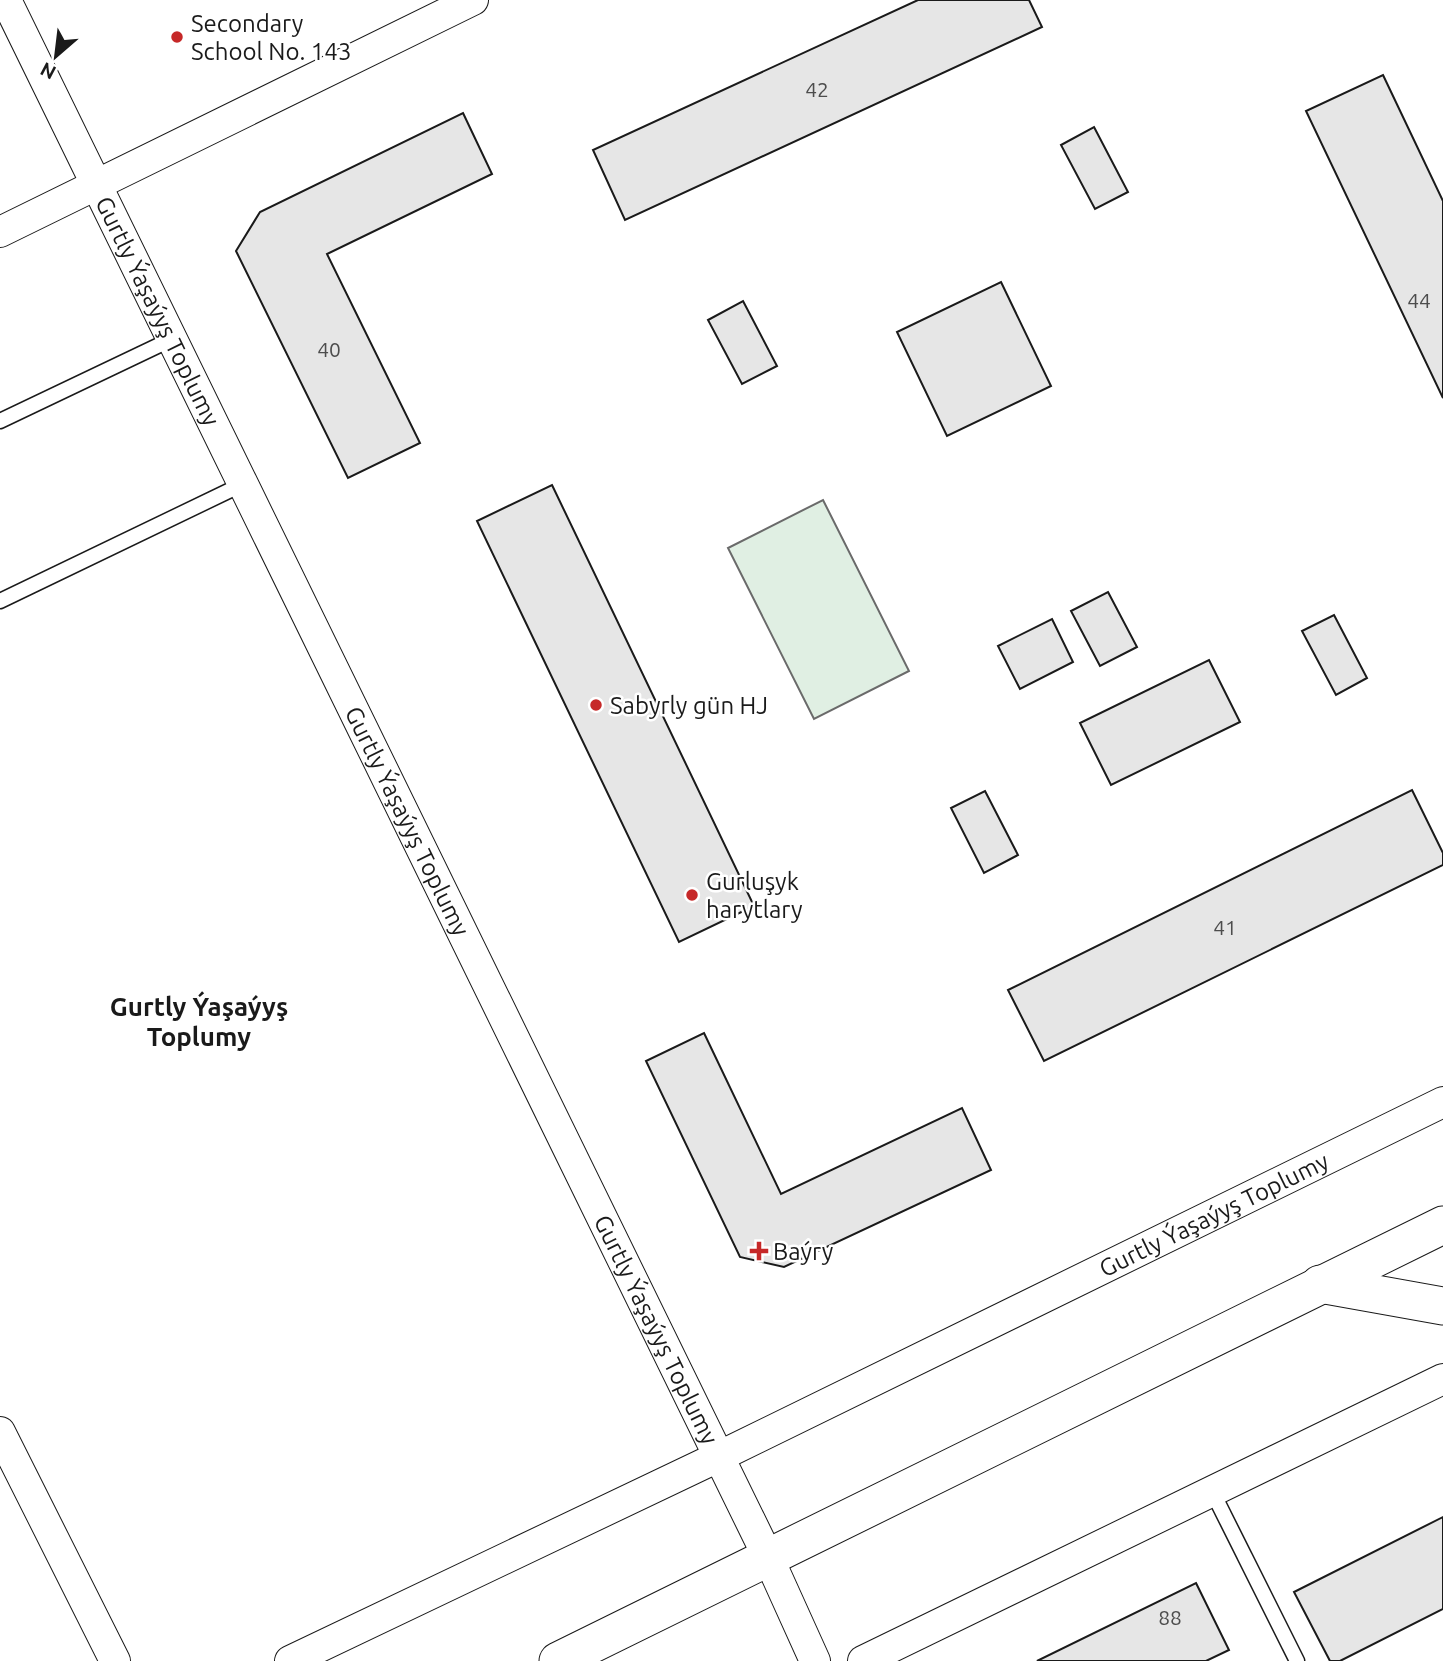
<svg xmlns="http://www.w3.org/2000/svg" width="1443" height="1661" font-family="Ubuntu,sans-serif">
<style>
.green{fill:#e0efe3;stroke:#6a6a6a;stroke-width:2}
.building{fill:#e6e6e6;stroke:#1a1a1a;stroke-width:2}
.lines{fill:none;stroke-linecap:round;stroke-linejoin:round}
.service-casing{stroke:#1a1a1a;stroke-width:17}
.minor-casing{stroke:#1a1a1a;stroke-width:32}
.tertiary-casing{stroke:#1a1a1a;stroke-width:39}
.service{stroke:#fff;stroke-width:14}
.minor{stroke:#fff;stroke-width:30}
.tertiary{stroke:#fff;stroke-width:37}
.poi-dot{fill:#c62828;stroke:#fff;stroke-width:2.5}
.labels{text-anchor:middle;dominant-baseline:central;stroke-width:5;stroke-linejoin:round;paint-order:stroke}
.number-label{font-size:21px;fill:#4d4d4d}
.poi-label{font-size:24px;fill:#1a1a1a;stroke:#fff;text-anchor:start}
.street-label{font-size:24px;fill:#1a1a1a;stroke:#fff}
.neighbourhood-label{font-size:26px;font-weight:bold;fill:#1a1a1a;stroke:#fff}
</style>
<rect width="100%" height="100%" fill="#fff"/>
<polygon class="green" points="823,500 909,671 814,719 728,548"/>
<g class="building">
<polygon points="918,0 1029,0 1042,27 625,220 593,150"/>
<polygon points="1383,75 1443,201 1443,398 1306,111"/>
<polygon points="463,113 492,174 327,254 420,443 348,478 236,251 260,212"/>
<polygon points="1094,127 1128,192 1095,209 1061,145"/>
<polygon points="1001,282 1051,386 947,436 897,332"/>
<polygon points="743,301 777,366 742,384 708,320"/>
<polygon points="552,485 754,906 679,942 477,521"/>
<polygon points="1108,592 1137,647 1100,666 1071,611"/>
<polygon points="1334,615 1367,678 1336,695 1302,631"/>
<polygon points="1052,619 1073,662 1020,689 998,646"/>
<polygon points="1209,660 1240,722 1111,785 1080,723"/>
<polygon points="1412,790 1443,853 1443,865 1044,1061 1008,990"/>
<polygon points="985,791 1018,855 984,873 951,808"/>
<polygon points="704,1033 781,1194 962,1108 991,1170 784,1267 740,1257 646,1061"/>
<polygon points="1443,1517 1443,1609 1340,1661 1330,1661 1294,1592"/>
<polygon points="1196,1583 1229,1650 1206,1661 1037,1661"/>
</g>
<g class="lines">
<g class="service-casing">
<g id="service">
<polyline points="0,421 172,339"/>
<polyline points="0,601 243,484"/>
<polyline points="1212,1491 1297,1661"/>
</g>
</g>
<g class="minor-casing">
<g id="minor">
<path id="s1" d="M6 0 768 1557 815 1661"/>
<polyline points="0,232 473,0"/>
<polyline points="0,1432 115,1661"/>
<path id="s2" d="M290 1661 718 1457 1443 1102"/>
<polyline points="863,1661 1443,1379"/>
</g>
</g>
<g class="tertiary-casing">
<g id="tertiary">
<polyline points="1320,1284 1443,1306"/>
<polyline points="558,1661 1443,1225"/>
</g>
</g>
<use href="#service" class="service"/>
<use href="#minor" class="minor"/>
<use href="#tertiary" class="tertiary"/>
</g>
<g class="poi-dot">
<circle cx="177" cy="37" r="7"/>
<circle cx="596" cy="705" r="7"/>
<circle cx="692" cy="895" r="7"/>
<path d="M755.5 1240.5h7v7h7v7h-7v7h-7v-7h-7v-7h7z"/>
</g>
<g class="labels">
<g class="number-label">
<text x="817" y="89">42</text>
<text x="1419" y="300">44</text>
<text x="329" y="349">40</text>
<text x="1225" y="927">41</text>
<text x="1170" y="1617">88</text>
</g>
<g class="poi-label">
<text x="191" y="23">Secondary<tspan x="191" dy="28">School No. 143</tspan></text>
<text x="610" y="705">Sabyrly gün HJ</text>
<text x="706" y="881">Gurluşyk<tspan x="706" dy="28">harytlary</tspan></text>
<text x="773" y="1251">Baýry</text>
</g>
<g class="street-label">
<text stroke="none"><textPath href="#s1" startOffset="346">Gurtly Ýaşaýyş Toplumy</textPath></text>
<text stroke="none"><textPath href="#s1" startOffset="914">Gurtly Ýaşaýyş Toplumy</textPath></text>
<text stroke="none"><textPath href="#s2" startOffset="1026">Gurtly Ýaşaýyş Toplumy</textPath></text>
<text stroke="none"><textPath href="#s1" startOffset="1480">Gurtly Ýaşaýyş Toplumy</textPath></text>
</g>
<g class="neighbourhood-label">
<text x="199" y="1006">Gurtly Ýaşaýyş<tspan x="199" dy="30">Toplumy</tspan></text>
</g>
</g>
<g transform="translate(56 56) rotate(208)" stroke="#ffffff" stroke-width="5" paint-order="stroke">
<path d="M0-5L12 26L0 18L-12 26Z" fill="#1a1a1a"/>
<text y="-10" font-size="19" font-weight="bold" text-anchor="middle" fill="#1a1a1a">N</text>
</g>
</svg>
